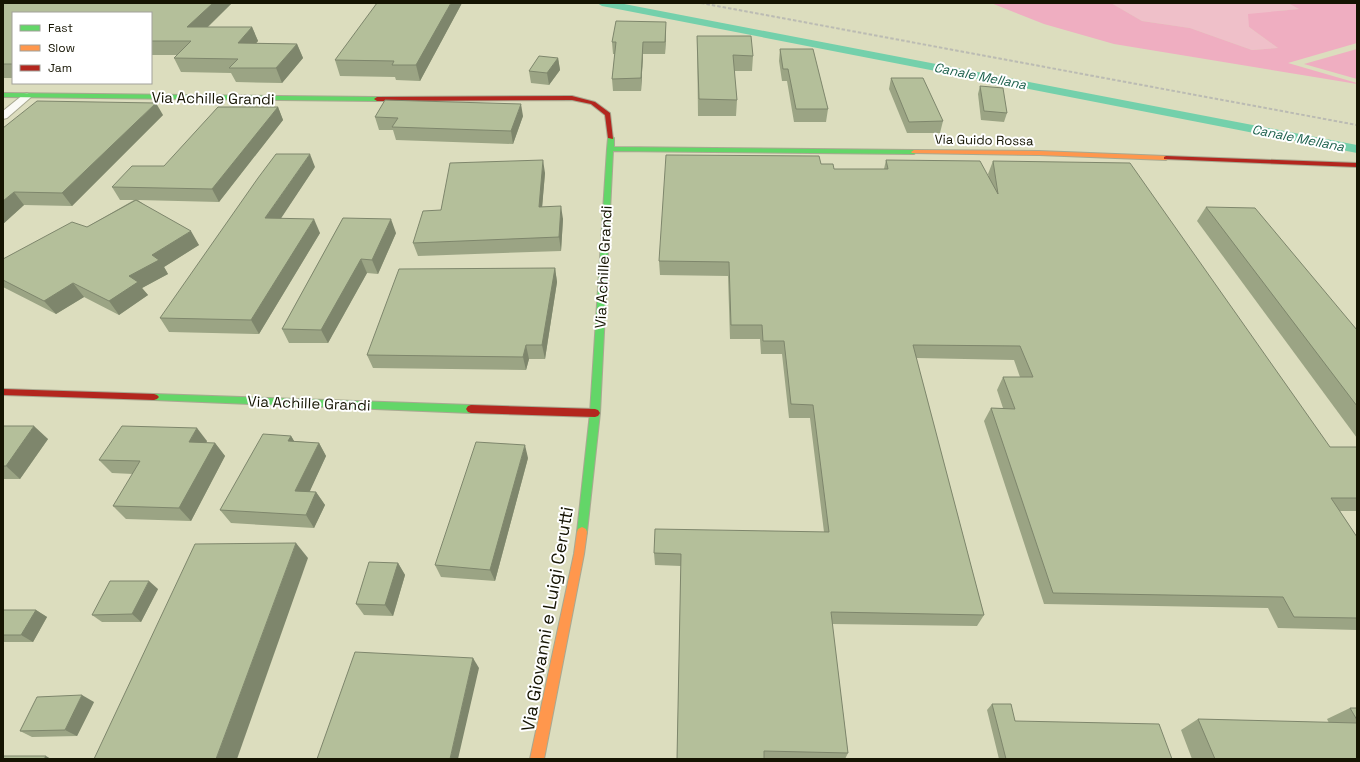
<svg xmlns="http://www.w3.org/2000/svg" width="1360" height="762" font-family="'Space Grotesk',sans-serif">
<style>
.green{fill:#efc0c9}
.forest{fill:#efaec1}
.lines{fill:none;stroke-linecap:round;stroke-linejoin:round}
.canal{fill:#74d0ab;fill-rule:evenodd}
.street-casing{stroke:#a8a991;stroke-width:2}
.fast-casing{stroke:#a8a991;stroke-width:2}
.slow-casing{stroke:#a8a991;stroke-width:2}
.jam-casing{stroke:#a8a991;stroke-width:2}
.street{fill:#fafaf5;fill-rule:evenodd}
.fast{fill:#63d668;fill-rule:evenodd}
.slow{fill:#ff974d;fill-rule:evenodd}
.jam{fill:#b3261e;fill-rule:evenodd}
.rail{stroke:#bbbbb3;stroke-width:2;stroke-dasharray:3.5 2;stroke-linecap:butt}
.wall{fill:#9ba484}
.shaded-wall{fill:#7e866c}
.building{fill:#b4bf9a;stroke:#7e866c}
.labels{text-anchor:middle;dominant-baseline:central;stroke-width:4;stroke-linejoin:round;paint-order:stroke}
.far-water-label{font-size:13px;font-style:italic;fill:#195e4a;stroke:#fff}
.far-street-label{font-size:13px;fill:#151402;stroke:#fff}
.street-label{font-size:15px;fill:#151402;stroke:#fff}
.near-street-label{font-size:18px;fill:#151402;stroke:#fff}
</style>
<rect width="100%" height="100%" fill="#dcddbe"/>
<polygon class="green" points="1111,3 1288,3 1300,9 1278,11 1249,27 1278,48 1252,50 1190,28 1142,21"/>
<g class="forest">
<polygon points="991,3 1111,3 1142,21 1190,28 1252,50 1278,48 1249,27 1248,14 1299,9 1288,3 1357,3 1357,43 1288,63 1357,83 1357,84 1114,44 1044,24"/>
<polygon points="1357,49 1357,79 1304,64"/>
</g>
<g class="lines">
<polygon class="canal" points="597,3 619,3 1357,145 1357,153 602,6"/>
<g class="street-casing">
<polygon id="street" points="27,93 32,96 30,98 7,118 3,119 3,111 24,94"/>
</g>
<g class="fast-casing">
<g id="fast">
<polygon points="3,93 377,97 380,99 377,101 3,97"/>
<polygon points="611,136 614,138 614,147 914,150 917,152 914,154 613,151 600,413 587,532 586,535 582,537 578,535 577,532 590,413 607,149 608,138"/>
<polygon points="154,394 471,405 474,406 476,409 474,412 471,413 154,400 151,399 149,397 151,395"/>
</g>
</g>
<g class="slow-casing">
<g id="slow">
<polygon points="914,150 1039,151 1166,156 1169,158 1166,160 1039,155 912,153 911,152"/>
<polygon points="582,527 586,529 587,532 584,554 544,759 530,759 574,554 577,532 578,529"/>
</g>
</g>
<g class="jam-casing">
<g id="jam">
<polygon points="572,96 595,102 610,113 613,139 608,138 605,115 591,104 572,100 377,101 374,99 377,97"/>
<polygon points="1166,156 1357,163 1357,167 1164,159 1164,157"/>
<polygon points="3,389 154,394 157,395 159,397 157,399 154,400 3,395"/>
<polygon points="471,405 595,409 598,410 600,413 598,416 595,417 471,413 468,412 466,409 468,406"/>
</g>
</g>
<use href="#street" class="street"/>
<use href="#fast" class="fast"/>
<use href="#slow" class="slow"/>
<use href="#jam" class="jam"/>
<polyline class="rail" points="701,3 1357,125"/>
</g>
<g class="wall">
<polygon points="3,3 232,3 208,27 252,27 258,41 256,43 297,44 303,58 282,83 236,82 231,73 181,72 174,58 177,55 151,55 151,13 13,13 13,78 3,78"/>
<polygon points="462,3 420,81 396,80 395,77 340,76 335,60"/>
<polygon points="666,33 665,54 643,54 641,91 613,91 612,79 615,54 613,54 612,42"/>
<polygon points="697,36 753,56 752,71 734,71 737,100 736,116 698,116"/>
<polygon points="780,49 828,109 826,122 794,122 787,81 782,81 779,61"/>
<polygon points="558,58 560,70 549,85 531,83 529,71"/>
<polygon points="891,78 943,121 940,133 907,133 889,89"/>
<polygon points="980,86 1007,113 1004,122 981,120 978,94"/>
<polygon points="278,107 283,120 219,202 138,200 199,245 164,267 168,274 142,288 148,295 119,315 84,297 56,314 3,287 3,259 87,227 134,200 120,200 112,187 164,166"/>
<polygon points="163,115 72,206 24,205 3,224 3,128"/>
<polygon points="523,116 513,144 396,140 393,130 379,130 375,117"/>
<polygon points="886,160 989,177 988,174 993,161 1330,447 1357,447 1357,511 1340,511 1357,537 1357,630 1278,628 1268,608 1044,604 984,421 991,408 1003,408 997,390 1003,377 1020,377 1014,360 916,358 984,615 977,626 832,624 848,753 845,759 677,759 681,566 655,565 654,553 824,532 810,418 789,418 782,354 761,354 760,339 730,339 728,276 660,275 659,261 821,164 834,169 884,169"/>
<polygon points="315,167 280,219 320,233 259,334 169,332 160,318"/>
<polygon points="545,173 542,207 563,219 561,251 418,256 413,243 441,210"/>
<polygon points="1206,207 1357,330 1357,438 1197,221"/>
<polygon points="343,218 396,233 378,274 367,273 328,343 289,343 282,329"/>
<polygon points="555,268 557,282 545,359 529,359 526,370 373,368 367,355"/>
<polygon points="3,426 48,439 20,479 3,479"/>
<polygon points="291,436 294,441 319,443 326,456 309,492 316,492 325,505 314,528 231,523 220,510"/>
<polygon points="207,441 206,443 215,443 225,456 191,521 126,519 113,506 133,474 112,473 99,460"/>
<polygon points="528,458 495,581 441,577 435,565"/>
<polygon points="398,563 405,575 393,616 364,615 356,604"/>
<polygon points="158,589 141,622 102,622 92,615"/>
<polygon points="3,610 36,610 47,617 33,642 3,642"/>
<polygon points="94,702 77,736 32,737 20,731"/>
<polygon points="992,704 1015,721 1172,759 999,759 987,710"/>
<polygon points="1350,708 1357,708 1357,759 1192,759 1181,730 1198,719 1329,723 1327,719"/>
</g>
<g class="shaded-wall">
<polygon points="213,3 232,3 194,40 187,27"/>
<polygon points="451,3 462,3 420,81 416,65"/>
<polygon points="666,22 666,33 665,54 665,42"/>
<polygon points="252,27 258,41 244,57 238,43"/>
<polygon points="643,42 643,54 641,91 641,78"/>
<polygon points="297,44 303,58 282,83 276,68"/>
<polygon points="558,58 560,70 549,85 547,73"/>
<polygon points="156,103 163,115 72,206 62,193"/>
<polygon points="521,104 523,116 513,144 511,131"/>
<polygon points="278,107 283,120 219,202 212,189"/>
<polygon points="310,154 315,167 272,232 265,218"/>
<polygon points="543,160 545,173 541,220 539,207"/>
<polygon points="14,192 24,205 3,224 3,201"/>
<polygon points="561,206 563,219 561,251 559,237"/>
<polygon points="314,219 320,233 259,334 251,320"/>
<polygon points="391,219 396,233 378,274 372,260"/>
<polygon points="191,231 199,245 164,267 168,274 142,288 148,295 119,315 109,301 129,276 152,255"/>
<polygon points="361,259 367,273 328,343 321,330"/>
<polygon points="555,268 557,282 545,359 542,345"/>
<polygon points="73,283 84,297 56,314 44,301"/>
<polygon points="526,345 529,359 526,370 523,357"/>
<polygon points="34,426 48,439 20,479 6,466"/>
<polygon points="197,428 207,441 200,455 189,442"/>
<polygon points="291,436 299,449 288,441"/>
<polygon points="215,443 225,456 191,521 179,508"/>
<polygon points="319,443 326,456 304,504 295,491"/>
<polygon points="525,445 528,458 495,581 490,570"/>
<polygon points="316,492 325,505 314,528 306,515"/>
<polygon points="296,543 308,558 237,759 216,759"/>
<polygon points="398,563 405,575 393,616 385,605"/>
<polygon points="149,581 158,589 141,622 132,614"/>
<polygon points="36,610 47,617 33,642 21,635"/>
<polygon points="473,658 479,668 458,759 450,759"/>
<polygon points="82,695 94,702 77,736 65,730"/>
<polygon points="46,756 51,759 44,759"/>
</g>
<g class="building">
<polygon points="3,3 213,3 187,27 252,27 238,43 297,44 276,68 229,68 238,59 174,58 191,41 151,41 151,13 13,13 13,64 3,64"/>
<polygon points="377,3 451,3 416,65 392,65 394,61 335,60"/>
<polygon points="616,21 666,22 665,42 643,42 641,78 612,79 616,42 612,42"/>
<polygon points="697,36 751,36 753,56 733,55 737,100 699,99"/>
<polygon points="780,49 813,49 828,109 796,109 788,69 783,69"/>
<polygon points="539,56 558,58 547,73 529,71"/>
<polygon points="891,78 923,78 943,121 909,122"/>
<polygon points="980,86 1003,88 1007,113 984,111"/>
<polygon points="385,100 521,104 511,131 392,127 398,118 375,117"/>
<polygon points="37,101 156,103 62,193 14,192 3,201 3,128"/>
<polygon points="218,107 278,107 212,189 112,187 132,166 164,166"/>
<polygon points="276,154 310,154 265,218 314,219 251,320 160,318 258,178"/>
<polygon points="666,155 819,156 821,164 833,164 834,169 888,169 886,160 980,161 998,194 993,161 1130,163 1330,447 1357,447 1357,498 1331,498 1357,537 1357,618 1294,617 1283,597 1053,593 991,408 1015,409 1003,377 1033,377 1020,346 913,345 984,615 831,612 848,753 764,751 764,759 677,759 681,554 654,553 655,529 829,532 813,405 791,404 784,341 763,341 762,325 731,325 729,262 659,261"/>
<polygon points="543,160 539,207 561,206 559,237 413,243 423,211 441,210 450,163"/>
<polygon points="136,200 191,231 152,255 159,260 129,276 138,282 109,301 73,283 44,301 3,280 3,259 72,222 87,227"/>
<polygon points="1206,207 1255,208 1357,330 1357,406"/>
<polygon points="343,218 391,219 372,260 361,259 321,330 282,329"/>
<polygon points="555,268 542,345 526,345 523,357 367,355 399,269"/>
<polygon points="3,426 34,426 6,466 3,466"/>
<polygon points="122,426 197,428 189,442 215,443 179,508 113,506 140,461 99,460"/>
<polygon points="263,434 291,436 288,441 319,443 295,491 316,492 306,515 220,510"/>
<polygon points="476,442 525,445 490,570 435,565"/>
<polygon points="296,543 216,759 94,759 195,544"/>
<polygon points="369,562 398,563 385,605 356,604"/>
<polygon points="110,581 149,581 132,614 92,615"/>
<polygon points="3,610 36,610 21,635 3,635"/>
<polygon points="355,652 473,658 450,759 317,759"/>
<polygon points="82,695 65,730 20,731 37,697"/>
<polygon points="992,704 1011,704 1015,721 1159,724 1172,759 1006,759"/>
<polygon points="1350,708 1357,708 1357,720"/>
<polygon points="1198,719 1357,723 1357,759 1215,759"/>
<polygon points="3,756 46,756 44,759 3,759"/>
</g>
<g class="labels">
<g class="far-water-label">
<text transform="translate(980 76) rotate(11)">Canale Mellana</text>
<text transform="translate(1298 138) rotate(11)">Canale Mellana</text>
</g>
<g class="far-street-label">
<text transform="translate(984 140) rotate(1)">Via Guido Rossa</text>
</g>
<g class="street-label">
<text transform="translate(213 98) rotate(1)">Via Achille Grandi</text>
<text transform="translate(603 267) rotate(-87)">Via Achille Grandi</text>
<text transform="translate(309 403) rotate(2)">Via Achille Grandi</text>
</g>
<g class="near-street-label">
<text transform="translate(547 619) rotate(-80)">Via Giovanni e Luigi Cerutti</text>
</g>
</g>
<rect width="1360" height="762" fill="none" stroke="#151402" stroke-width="8"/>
<rect x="12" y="12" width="140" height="72" fill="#ffffff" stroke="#a1a19a"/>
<rect x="20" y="25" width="20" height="6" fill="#63d668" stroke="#a1a19a"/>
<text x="48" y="32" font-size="12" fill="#151402">Fast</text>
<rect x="20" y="45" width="20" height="6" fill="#ff974d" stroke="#a1a19a"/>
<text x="48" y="52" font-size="12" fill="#151402">Slow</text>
<rect x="20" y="65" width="20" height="6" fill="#b3261e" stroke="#a1a19a"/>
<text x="48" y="72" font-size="12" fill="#151402">Jam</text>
</svg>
